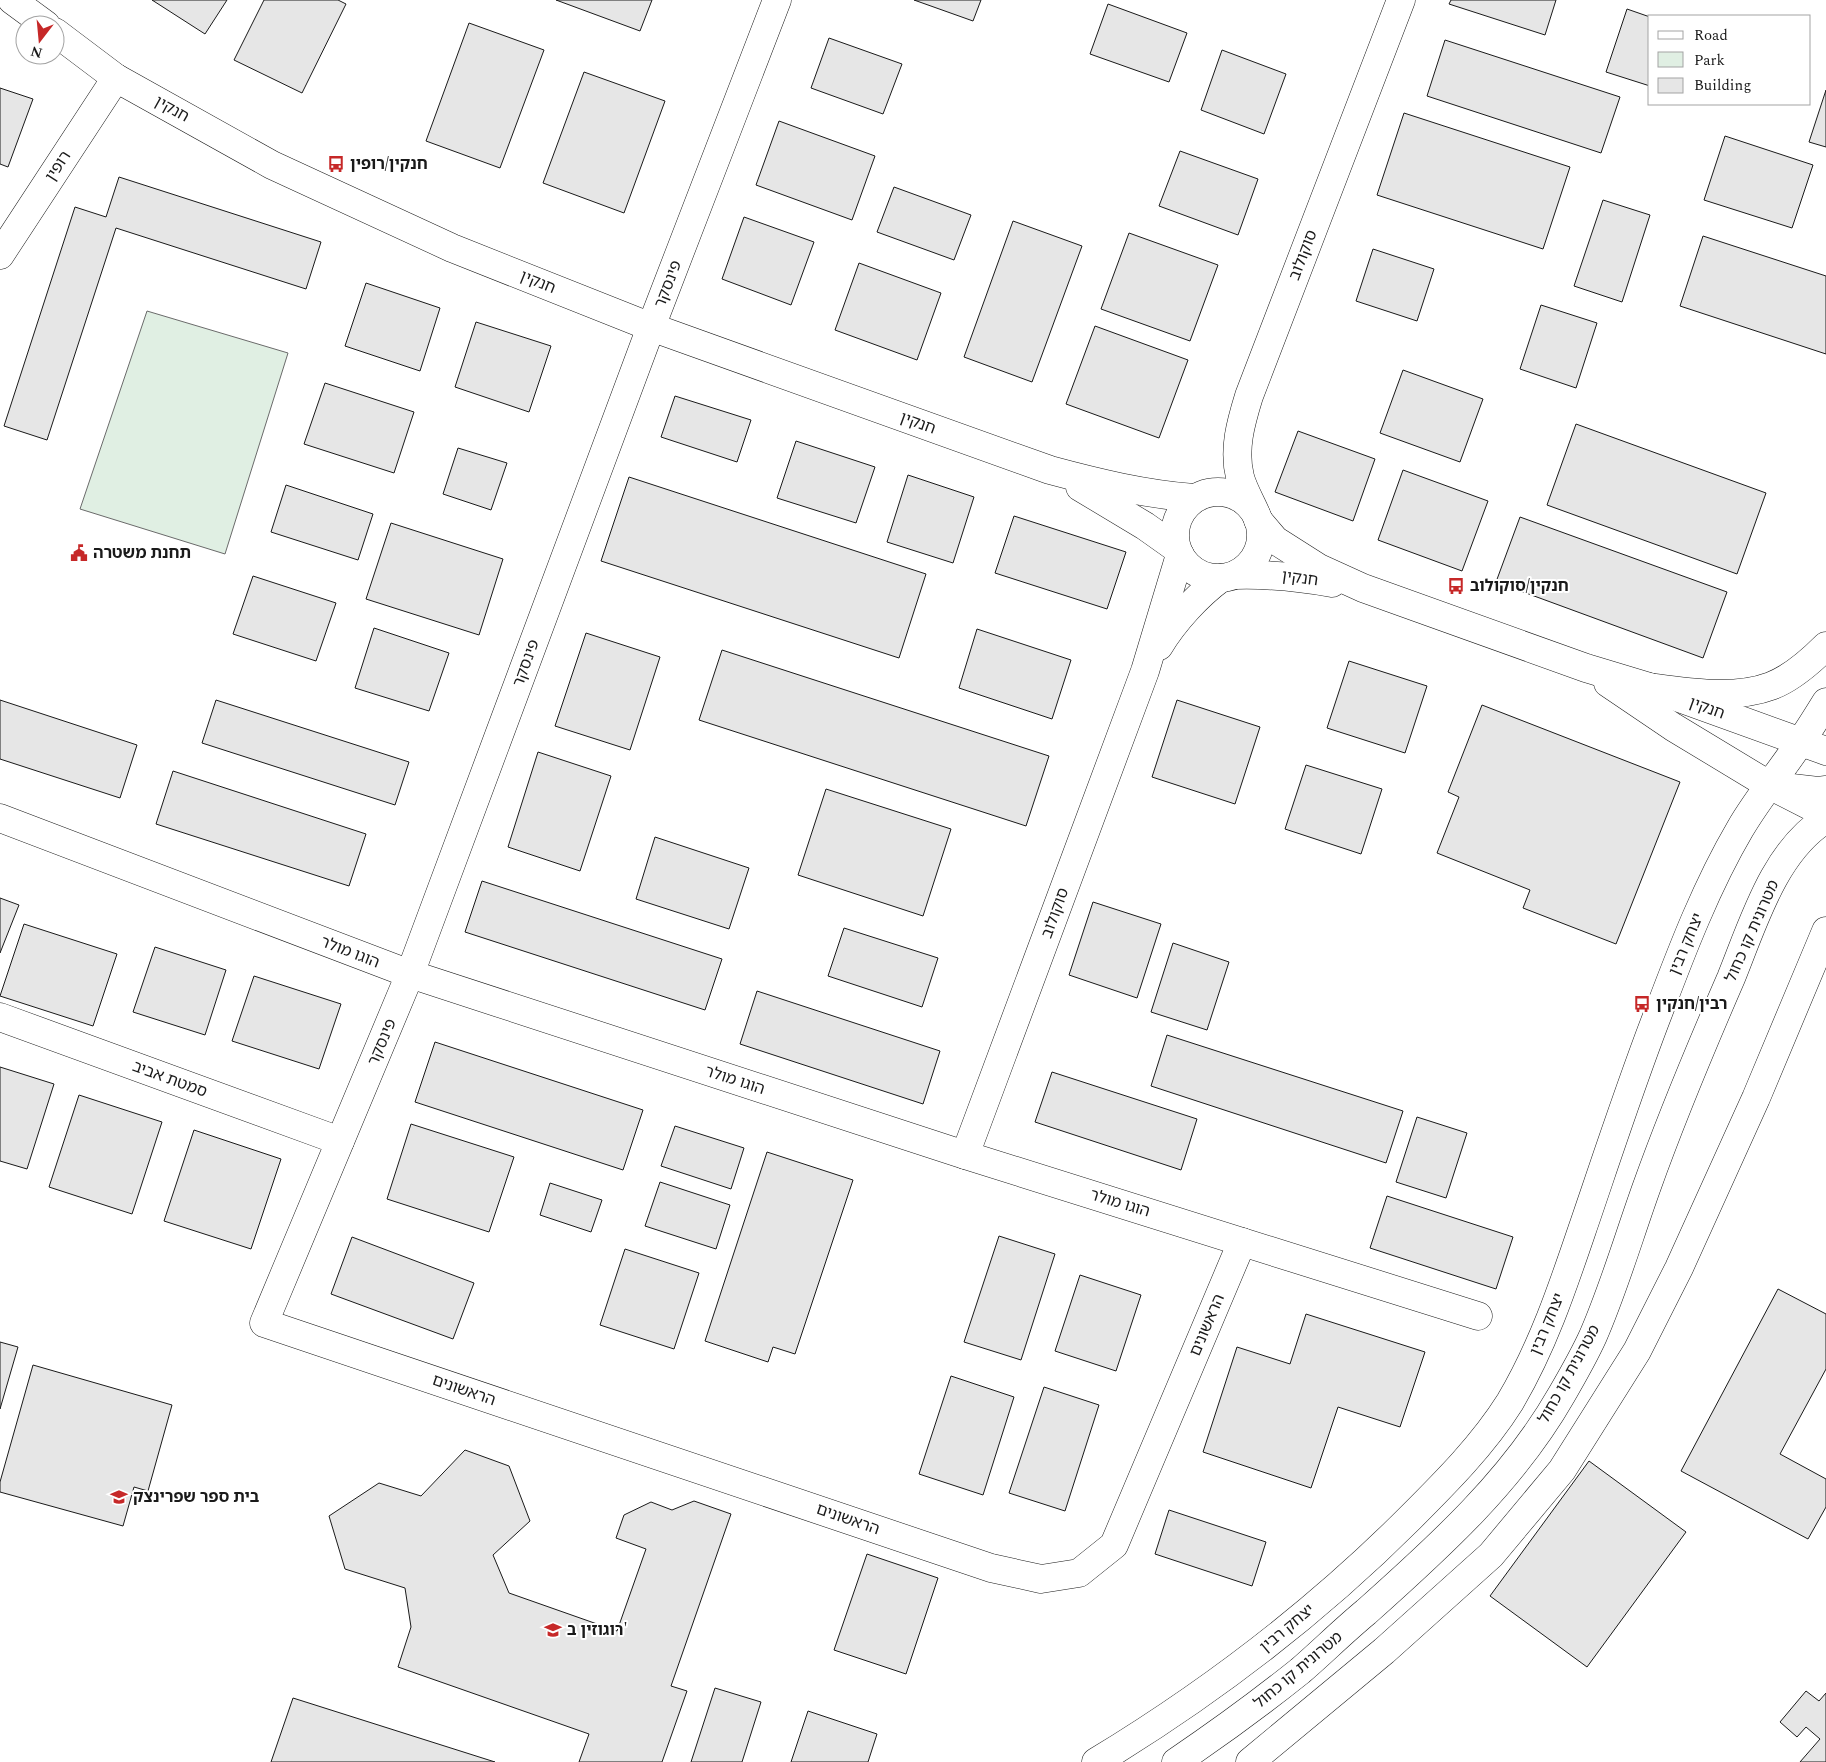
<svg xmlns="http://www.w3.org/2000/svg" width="1826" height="1762" font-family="Spectral,'Noto Sans Hebrew',serif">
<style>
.green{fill:#e0efe3;stroke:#6a6a6a}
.building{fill:#e6e6e6;stroke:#1a1a1a}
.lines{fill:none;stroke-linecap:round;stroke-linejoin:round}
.minor-casing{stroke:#1a1a1a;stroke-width:29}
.major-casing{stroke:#1a1a1a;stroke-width:29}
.minor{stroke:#fff;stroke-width:28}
.major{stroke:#fff;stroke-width:28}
.labels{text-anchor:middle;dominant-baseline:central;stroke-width:4;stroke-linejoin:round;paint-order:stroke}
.street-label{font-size:16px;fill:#1a1a1a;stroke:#fff}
.poi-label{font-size:16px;font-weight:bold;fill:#1a1a1a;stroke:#fff;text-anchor:start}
</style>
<rect width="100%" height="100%" fill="#fff"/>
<polygon class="green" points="147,311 288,353 225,554 80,509"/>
<g class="building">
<polygon points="152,0 227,0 205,34"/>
<polygon points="264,0 338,0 346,4 302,93 234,60"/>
<polygon points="556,0 652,0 640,31"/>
<polygon points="914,0 981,0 973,21"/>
<polygon points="1451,0 1556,0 1545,35 1449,4"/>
<polygon points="1108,4 1187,33 1169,82 1090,54"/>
<polygon points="1627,9 1650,17 1650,86 1606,72"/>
<polygon points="469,23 544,50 500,168 426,141"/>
<polygon points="829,38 902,64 883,114 811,88"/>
<polygon points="1445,40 1620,97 1601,153 1427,96"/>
<polygon points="1222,50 1286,74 1264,134 1201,110"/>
<polygon points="584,72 665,101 624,213 543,183"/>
<polygon points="0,88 33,99 8,167 0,164"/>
<polygon points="1826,90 1826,147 1809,142"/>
<polygon points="1404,113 1570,167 1543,249 1377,195"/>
<polygon points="779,121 875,156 852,220 756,185"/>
<polygon points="1725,136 1813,165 1792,228 1704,200"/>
<polygon points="1180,151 1258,179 1238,235 1159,206"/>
<polygon points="119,177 321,242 306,289 116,228 47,440 4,426 75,207 106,217"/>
<polygon points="894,187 971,215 954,260 877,232"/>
<polygon points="1603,200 1650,215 1622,302 1574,286"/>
<polygon points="744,217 814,242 791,305 722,279"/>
<polygon points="1013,221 1082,246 1032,382 964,357"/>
<polygon points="1129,233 1218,265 1190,341 1101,309"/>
<polygon points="1703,236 1826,276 1826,354 1680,306"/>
<polygon points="1373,249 1434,269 1417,321 1356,301"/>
<polygon points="859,263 941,293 917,360 835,330"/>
<polygon points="366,283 440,308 420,371 345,346"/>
<polygon points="1541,305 1597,323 1576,388 1520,369"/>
<polygon points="476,322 551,346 529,412 455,387"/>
<polygon points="1095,326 1188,360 1159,438 1066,404"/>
<polygon points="1403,370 1483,399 1460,462 1380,433"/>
<polygon points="325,383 414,412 394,473 304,444"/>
<polygon points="675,396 751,420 737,462 661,437"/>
<polygon points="1576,424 1766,493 1737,574 1547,505"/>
<polygon points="1298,431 1375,459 1353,521 1275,492"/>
<polygon points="796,441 875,467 856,523 777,498"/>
<polygon points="458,448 507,463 491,510 443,494"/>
<polygon points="1403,470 1488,501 1462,571 1378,540"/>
<polygon points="908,475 974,497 953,563 887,542"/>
<polygon points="629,477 926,574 899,658 601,561"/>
<polygon points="286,485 373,514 358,560 271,532"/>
<polygon points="1014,516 1126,552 1107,609 995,573"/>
<polygon points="1520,517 1727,592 1703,658 1496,582"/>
<polygon points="391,523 503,559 479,635 366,599"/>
<polygon points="253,576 336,603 316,661 233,634"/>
<polygon points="374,628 449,653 429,711 355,688"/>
<polygon points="977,629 1071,660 1052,719 959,688"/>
<polygon points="586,633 660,657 630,750 555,726"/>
<polygon points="722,650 1049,756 1026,826 699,720"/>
<polygon points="1349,661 1427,686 1405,753 1327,728"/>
<polygon points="0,700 137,745 120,798 0,759"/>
<polygon points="216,700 409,762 395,805 202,743"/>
<polygon points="1177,700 1260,727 1235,804 1152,777"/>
<polygon points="1482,705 1680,782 1616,944 1523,908 1530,890 1437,853 1459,797 1448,792"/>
<polygon points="538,752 611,776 580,871 508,847"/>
<polygon points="1306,765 1382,789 1361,854 1285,829"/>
<polygon points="173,771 366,834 349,886 156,824"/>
<polygon points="826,789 951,829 923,916 798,875"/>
<polygon points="655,837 749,868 729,929 636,899"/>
<polygon points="482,881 722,959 705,1010 465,932"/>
<polygon points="0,898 19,905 0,953"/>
<polygon points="1093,902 1161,924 1137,998 1069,975"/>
<polygon points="24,924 117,954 93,1026 0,996"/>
<polygon points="844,928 938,958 922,1007 828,976"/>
<polygon points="1173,943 1229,962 1207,1030 1151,1012"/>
<polygon points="155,947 226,970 205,1035 133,1012"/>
<polygon points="254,976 341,1004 319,1069 232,1041"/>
<polygon points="757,991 940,1051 923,1104 740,1044"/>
<polygon points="1167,1035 1403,1111 1386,1163 1151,1086"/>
<polygon points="435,1042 643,1110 623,1170 415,1102"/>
<polygon points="0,1067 54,1084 27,1169 0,1161"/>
<polygon points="1052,1072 1197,1119 1181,1170 1035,1122"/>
<polygon points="79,1095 162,1122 132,1214 49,1187"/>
<polygon points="1417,1117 1467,1133 1446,1198 1396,1182"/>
<polygon points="411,1124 514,1157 489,1232 387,1199"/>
<polygon points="675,1126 744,1148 731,1189 661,1166"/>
<polygon points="194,1130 281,1159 251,1249 164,1221"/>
<polygon points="767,1152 853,1180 795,1354 773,1347 768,1362 705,1341"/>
<polygon points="660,1182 730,1205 716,1249 645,1226"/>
<polygon points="550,1183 602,1200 591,1232 540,1215"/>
<polygon points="1387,1196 1513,1237 1496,1289 1370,1248"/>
<polygon points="999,1236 1055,1254 1021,1360 964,1342"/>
<polygon points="352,1237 474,1283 453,1339 331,1294"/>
<polygon points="625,1249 699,1273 674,1349 600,1325"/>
<polygon points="1080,1275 1141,1295 1116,1371 1055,1351"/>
<polygon points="1778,1289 1826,1314 1826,1369 1780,1454 1826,1479 1826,1507 1808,1539 1681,1471"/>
<polygon points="1306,1314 1425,1352 1400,1427 1338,1407 1311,1488 1203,1452 1237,1347 1290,1364"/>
<polygon points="0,1342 18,1347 0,1409"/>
<polygon points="33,1365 172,1405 148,1491 134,1487 123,1526 0,1492 0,1482"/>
<polygon points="951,1376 1014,1397 983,1495 919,1474"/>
<polygon points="1044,1387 1099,1405 1065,1511 1009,1493"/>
<polygon points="465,1450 509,1466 530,1521 493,1555 509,1593 617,1631 646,1549 616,1538 624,1515 651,1502 672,1510 694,1501 731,1514 671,1686 687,1691 662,1762 579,1762 589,1734 398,1667 411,1627 405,1588 345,1569 329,1516 379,1483 421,1496"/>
<polygon points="1589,1461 1686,1532 1587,1667 1490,1596"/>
<polygon points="1169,1510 1266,1542 1252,1586 1155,1554"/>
<polygon points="867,1554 938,1578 906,1674 834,1650"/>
<polygon points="715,1688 761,1702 742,1762 691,1762"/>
<polygon points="1806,1691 1819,1701 1826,1693 1826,1762 1800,1762 1820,1739 1806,1727 1797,1737 1780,1722"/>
<polygon points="293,1698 495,1762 271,1762"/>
<polygon points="808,1711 877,1734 868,1762 791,1762"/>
</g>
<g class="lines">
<g class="minor-casing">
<g id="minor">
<polyline points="12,0 46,25"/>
<polyline points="777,0 651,327 410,974 264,1323 991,1568 1041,1579 1079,1573 1114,1545 1242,1242"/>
<path d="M55 32 116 78 272 165 452 248 651 327 1050 470C1098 483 1144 494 1194 498"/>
<polyline points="0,255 116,78"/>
<polyline points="1080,487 1145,526 1176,548"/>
<circle cx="1218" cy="535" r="43"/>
<path d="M1256 514C1251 502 1243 489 1240 477 1233 449 1241 422 1249 396L1401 0"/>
<polyline points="1258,520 1275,540 1319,568 1363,588 1586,668 1649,687 1801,742"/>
<path d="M1235 575C1269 574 1299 577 1332 583"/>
<path d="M1159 646C1174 621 1198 595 1221 578"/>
<polyline points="1608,683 1673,727 1769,785"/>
<polyline points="0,818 410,974 965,1155 1478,1316"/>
<polyline points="0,1017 340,1141"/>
<polyline points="965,1155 1145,671 1180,555"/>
<path d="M1176 1762C1219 1733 1260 1703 1300 1671 1322 1652 1343 1631 1366 1612 1440 1546 1513 1480 1562 1394 1573 1375 1584 1356 1593 1336 1614 1288 1629 1236 1647 1186 1672 1116 1701 1047 1731 978 1753 924 1774 851 1826 819"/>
</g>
</g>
<g class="major-casing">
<g id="major">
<path d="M1649 687C1686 692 1734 700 1771 686 1790 679 1812 660 1826 646"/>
<polyline points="1801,742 1826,751"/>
<polyline points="1769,785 1826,814"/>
<polyline points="1783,787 1818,791 1826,790"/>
<path d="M1096 1762C1210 1693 1316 1612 1410 1518 1446 1482 1483 1445 1510 1402 1542 1348 1562 1289 1582 1230 1607 1157 1631 1083 1659 1011 1682 950 1707 885 1740 829 1758 798 1781 771 1801 741 1810 728 1818 715 1826 702"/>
<polyline points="1250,1762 1384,1651 1491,1555 1562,1470 1637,1351 1679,1268 1756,1098 1826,931"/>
</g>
</g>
<use href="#minor" class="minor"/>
<use href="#major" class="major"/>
</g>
<defs>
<g id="bus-bare" transform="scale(1.35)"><path d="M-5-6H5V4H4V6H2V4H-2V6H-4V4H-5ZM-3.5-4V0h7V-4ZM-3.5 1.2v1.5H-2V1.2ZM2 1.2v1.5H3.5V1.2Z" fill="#c62828" stroke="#fff" stroke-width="2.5" paint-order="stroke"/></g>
<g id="civic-bare" transform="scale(1.35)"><path d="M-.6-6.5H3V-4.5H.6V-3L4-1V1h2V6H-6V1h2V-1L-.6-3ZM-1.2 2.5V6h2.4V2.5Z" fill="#c62828" stroke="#fff" stroke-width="2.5" paint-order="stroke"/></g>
<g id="school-bare" transform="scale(1.35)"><path d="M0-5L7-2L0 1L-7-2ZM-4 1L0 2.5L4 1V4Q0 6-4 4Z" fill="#c62828" stroke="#fff" stroke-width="2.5" paint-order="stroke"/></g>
</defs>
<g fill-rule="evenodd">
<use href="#bus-bare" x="336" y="164"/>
<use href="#civic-bare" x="79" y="553"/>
<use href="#bus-bare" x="1456" y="586"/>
<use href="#bus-bare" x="1642" y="1004"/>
<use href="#school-bare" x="119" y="1497"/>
<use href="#school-bare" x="553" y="1630"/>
</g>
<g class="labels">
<g class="street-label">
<text transform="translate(172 109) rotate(29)">חנקין</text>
<text transform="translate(58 166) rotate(-57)">רופין</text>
<text transform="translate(1303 255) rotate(-69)">סוקולוב</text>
<text transform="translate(538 282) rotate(22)">חנקין</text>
<text transform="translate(668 284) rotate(-69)">פינסקר</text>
<text transform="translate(918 423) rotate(20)">חנקין</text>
<text transform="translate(1300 578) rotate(8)">חנקין</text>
<text transform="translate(526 663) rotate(-70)">פינסקר</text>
<text transform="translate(1707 708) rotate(20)">חנקין</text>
<text transform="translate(1055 913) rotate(-70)">סוקולוב</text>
<text transform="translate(1752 931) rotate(-66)">מטרונית קו כחול</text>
<text transform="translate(1686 944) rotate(-67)">יצחק רבין</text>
<text transform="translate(350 952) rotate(21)">הוגו מולר</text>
<text transform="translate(382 1042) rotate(-67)">פינסקר</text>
<text transform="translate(170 1079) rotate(20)">סמטת אביב</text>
<text transform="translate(735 1080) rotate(18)">הוגו מולר</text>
<text transform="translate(1120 1203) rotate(17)">הוגו מולר</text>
<text transform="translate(1547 1324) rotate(-67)">יצחק רבין</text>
<text transform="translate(1207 1325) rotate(-67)">הראשונים</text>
<text transform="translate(1569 1374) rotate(-61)">מטרונית קו כחול</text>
<text transform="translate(464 1390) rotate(19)">הראשונים</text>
<text transform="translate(848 1519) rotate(19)">הראשונים</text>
<text transform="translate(1287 1628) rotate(-40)">יצחק רבין</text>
<text transform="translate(1298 1670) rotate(-40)">מטרונית קו כחול</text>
</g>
<g class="poi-label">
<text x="350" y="164">חנקין/רופין</text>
<text x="93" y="553">תחנת משטרה</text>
<text x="1470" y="586">חנקין/סוקולוב</text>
<text x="1656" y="1004">רבין/חנקין</text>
<text x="133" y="1497">בית ספר שפרינצק</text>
<text x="567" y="1630">רוגוזין ב'</text>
</g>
</g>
<rect x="1648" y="15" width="162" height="90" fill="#ffffff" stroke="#a3a3a3"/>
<rect x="1658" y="31" width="25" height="8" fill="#ffffff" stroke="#a3a3a3"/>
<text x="1694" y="40" font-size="15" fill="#1a1a1a">Road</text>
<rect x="1658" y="52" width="25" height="15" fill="#e0efe3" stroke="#a3a3a3"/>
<text x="1694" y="65" font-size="15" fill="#1a1a1a">Park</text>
<rect x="1658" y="78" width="25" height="15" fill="#e6e6e6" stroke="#a3a3a3"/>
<text x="1694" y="90" font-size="15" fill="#1a1a1a">Building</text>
<g transform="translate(40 40) rotate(196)"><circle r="24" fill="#ffffff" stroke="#a3a3a3"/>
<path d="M0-4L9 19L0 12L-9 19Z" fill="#c62828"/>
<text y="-8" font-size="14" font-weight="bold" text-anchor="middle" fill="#1a1a1a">N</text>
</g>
</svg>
